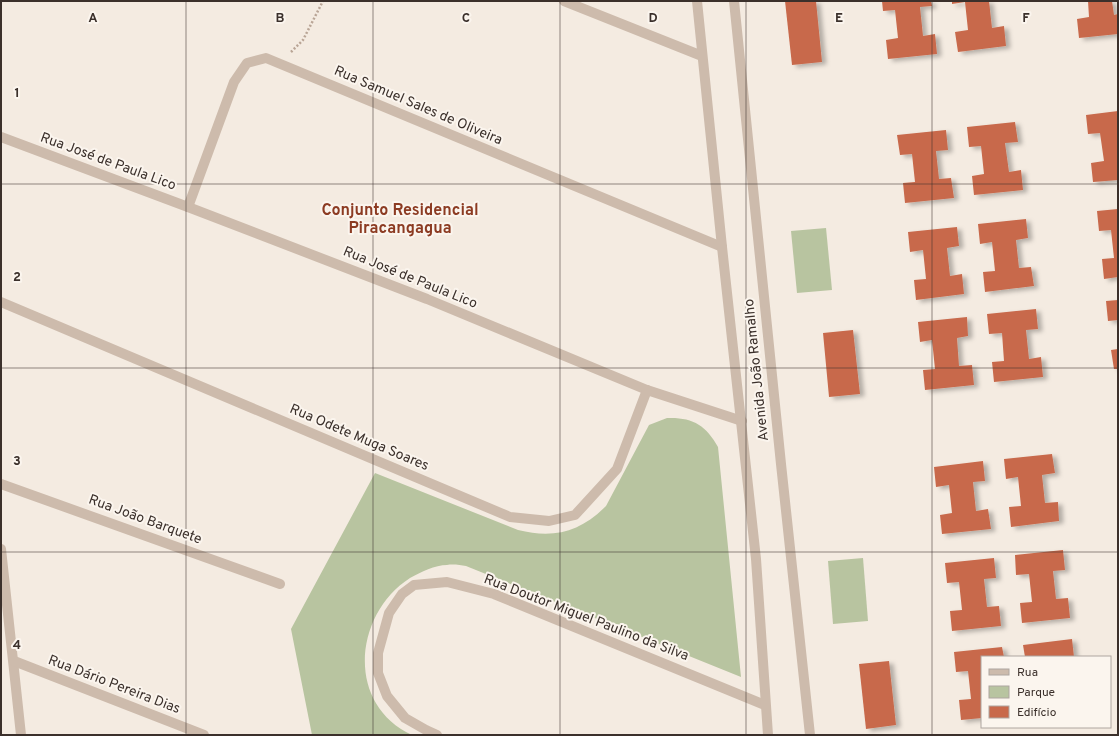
<svg xmlns="http://www.w3.org/2000/svg" width="1119" height="736" font-family="Overpass,sans-serif">
<style>
.green{fill:#b8c4a0}
.building{fill:#c8694b;filter:url(#shadow)}
.lines{fill:none;stroke-linecap:round;stroke-linejoin:round}
.path{stroke:#b9a596;stroke-width:2.5;stroke-dasharray:2 2;stroke-linecap:butt}
.minor{stroke:#cdbbac;stroke-width:10}
.tertiary{stroke:#cdbbac;stroke-width:10}
.grid{fill:none;stroke:#3b302b;stroke-width:1;stroke-opacity:0.55}
.labels{text-anchor:middle;dominant-baseline:central;stroke-width:4;stroke-linejoin:round;paint-order:stroke}
.street-label{font-size:14px;fill:#3b302b;stroke:#fbf5ee}
.quarter-label{font-size:16px;font-weight:bold;fill:#8c3b22;stroke:#fbf5ee}
.grid-label{font-size:13px;text-anchor:middle;font-weight:bold;fill:#3b302b;stroke:#fbf5ee;stroke-width:4;stroke-linejoin:round;paint-order:stroke}
</style>
<defs>
<filter id="shadow"><feDropShadow dx="4.5" dy="2.5" stdDeviation="2" flood-color="#0004"/></filter>
</defs>
<rect width="100%" height="100%" fill="#f4ebe1"/>
<g class="green">
<polygon points="826,228 832,290 797,293 791,231"/>
<path d="M667 418C692 417 706 425 718 447L741 677 466 566C460 565 453 564 447 565 435 565 421 572 410 578 354 614 345 704 412 735H312L291 629 375 473 518 530C554 539 580 532 606 506L649 425Z"/>
<polygon points="863,558 868,621 833,624 828,561"/>
</g>
<g class="building">
<polygon points="785,1 816,1 822,62 792,65"/>
<polygon points="882,1 931,1 932,6 920,7 923,36 935,34 937,54 888,59 886,40 898,38 895,10 883,11"/>
<polygon points="952,1 989,1 992,28 1004,26 1006,46 958,52 955,32 968,30 965,2 952,4"/>
<polygon points="1088,1 1112,1 1114,15 1118,14 1118,34 1079,38 1077,19 1089,17"/>
<polygon points="1118,111 1118,180 1093,182 1091,163 1104,161 1100,133 1088,134 1086,115"/>
<polygon points="1015,122 1018,142 1005,143 1009,172 1021,170 1023,190 974,195 972,176 984,174 981,146 969,147 967,127"/>
<polygon points="946,130 948,150 936,151 939,179 951,178 954,198 905,203 903,183 915,182 912,154 900,155 897,135"/>
<polygon points="1118,209 1118,277 1104,279 1102,259 1114,258 1111,230 1099,231 1097,211"/>
<polygon points="1026,219 1028,238 1016,240 1019,268 1031,267 1034,286 985,292 983,272 995,271 992,242 980,244 978,224"/>
<polygon points="957,227 959,246 947,248 950,276 962,274 964,294 916,300 914,280 926,279 923,250 910,252 908,232"/>
<polygon points="1118,300 1118,320 1108,321 1106,301"/>
<polygon points="1036,309 1038,329 1026,330 1029,359 1041,357 1043,377 994,382 992,362 1004,361 1002,333 989,334 987,314"/>
<polygon points="967,317 968,336 957,338 959,366 972,365 974,385 925,390 923,370 935,369 932,340 920,342 918,322"/>
<polygon points="853,330 860,394 829,397 823,333"/>
<polygon points="1118,349 1118,369 1114,369 1111,350"/>
<polygon points="1052,454 1055,473 1042,475 1045,503 1058,502 1059,521 1011,527 1009,507 1021,506 1018,477 1006,479 1004,459"/>
<polygon points="983,461 985,481 973,482 976,511 988,509 991,529 942,534 940,515 952,513 949,485 936,487 934,467"/>
<polygon points="1063,550 1065,570 1053,571 1056,599 1068,598 1070,618 1022,623 1020,603 1032,602 1029,574 1016,575 1015,555"/>
<polygon points="994,558 996,578 984,579 987,607 999,606 1001,626 952,631 950,611 962,610 959,582 947,583 945,563"/>
<polygon points="1072,639 1074,657 1025,657 1023,645"/>
<polygon points="1002,647 1004,657 982,657 982,718 961,720 959,700 971,699 968,671 956,672 954,652"/>
<polygon points="889,661 896,725 866,729 859,664"/>
</g>
<g class="lines">
<polyline class="path" points="291,52 303,40 323,1"/>
<g class="minor">
<polyline points="564,1 702,56"/>
<polyline points="1,137 188,207 427,299 647,390 742,421"/>
<polyline points="188,207 234,82 247,63 266,58 722,247"/>
<polyline points="1,302 510,517 549,521 575,515 617,469 647,390"/>
<polyline points="1,484 280,584"/>
<polyline points="1,549 21,735"/>
<polyline points="14,661 204,735"/>
<polyline points="437,735 426,730 405,718 387,696 378,673 378,653 389,613 402,594 414,585 447,582 494,594 765,705"/>
</g>
<g class="tertiary">
<polyline points="697,1 722,247 756,559 768,735"/>
<polyline points="734,1 781,464 810,735"/>
</g>
</g>
<path class="grid" d="M186 1V735M373 1V735M560 1V735M746 1V735M932 1V735M1 184H1118M1 368H1118M1 552H1118"/>
<g class="labels">
<g class="street-label">
<text transform="translate(418 106) rotate(23)">Rua Samuel Sales de Oliveira</text>
<text transform="translate(108 162) rotate(20)">Rua José de Paula Lico</text>
<text transform="translate(410 278) rotate(22)">Rua José de Paula Lico</text>
<text transform="translate(757 370) rotate(-96)">Avenida João Ramalho</text>
<text transform="translate(359 438) rotate(23)">Rua Odete Muga Soares</text>
<text transform="translate(145 520) rotate(20)">Rua João Barquete</text>
<text transform="translate(586 618) rotate(21)">Rua Doutor Miguel Paulino da Silva</text>
<text transform="translate(114 685) rotate(21)">Rua Dário Pereira Dias</text>
</g>
<g class="quarter-label">
<text x="400" y="211">Conjunto Residencial<tspan x="400" dy="18">Piracangagua</tspan></text>
</g>
</g>
<g class="grid-label">
<text x="93" y="22">A</text>
<text x="280" y="22">B</text>
<text x="466" y="22">C</text>
<text x="653" y="22">D</text>
<text x="839" y="22">E</text>
<text x="1026" y="22">F</text>
<text x="17" y="97">1</text>
<text x="17" y="281">2</text>
<text x="17" y="465">3</text>
<text x="17" y="649">4</text>
</g>
<rect width="1119" height="736" fill="none" stroke="#3b302b" stroke-width="4"/>
<rect x="981" y="656" width="130" height="72" fill="#fbf5ee" stroke="#aea6a0"/>
<rect x="989" y="669" width="20" height="6" fill="#cdbbac" stroke="#aea6a0"/>
<text x="1017" y="676" font-size="12" fill="#3b302b">Rua</text>
<rect x="989" y="686" width="20" height="12" fill="#b8c4a0" stroke="#aea6a0"/>
<text x="1017" y="696" font-size="12" fill="#3b302b">Parque</text>
<rect x="989" y="706" width="20" height="12" fill="#c8694b" stroke="#aea6a0"/>
<text x="1017" y="716" font-size="12" fill="#3b302b">Edifício</text>
</svg>
